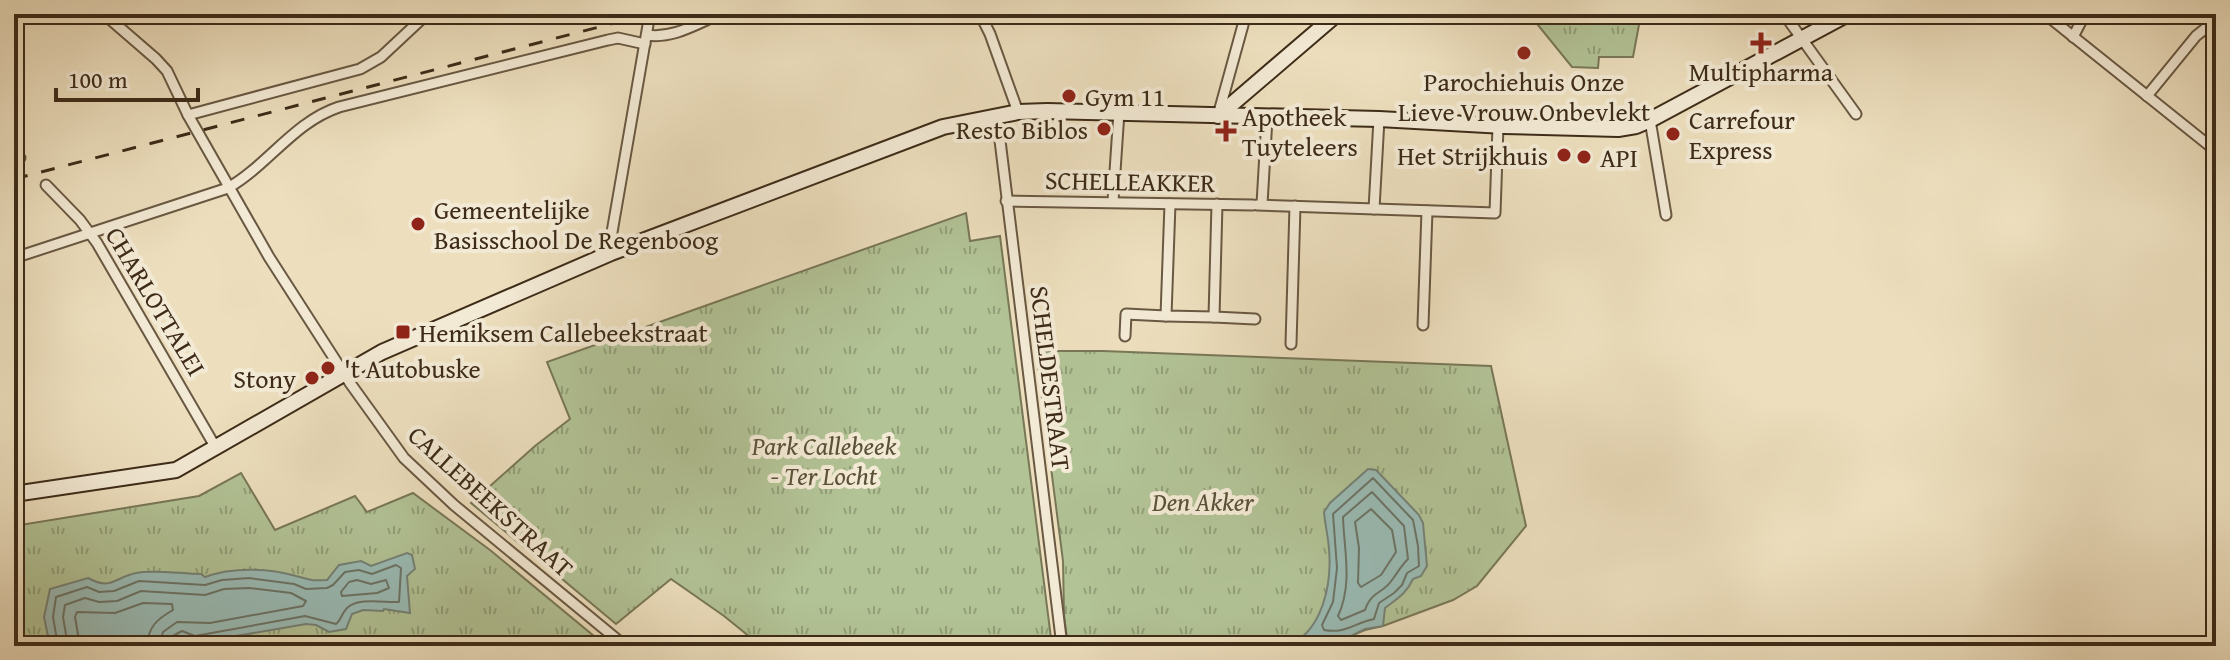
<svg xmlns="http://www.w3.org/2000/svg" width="2230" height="660" font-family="'Gentium Book Plus',serif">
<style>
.park{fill:url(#park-tufts);stroke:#787757;stroke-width:2}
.water{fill:#9abcb6;stroke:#758277;stroke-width:2}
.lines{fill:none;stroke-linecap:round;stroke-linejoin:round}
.shore{stroke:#6c7467;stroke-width:2}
.street-casing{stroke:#695842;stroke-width:13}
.secondary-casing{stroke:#3d2b18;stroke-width:18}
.street{stroke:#f3ead5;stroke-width:9}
.secondary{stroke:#f3ead5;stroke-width:14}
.rail{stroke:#3d2b18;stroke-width:3;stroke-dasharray:14 14;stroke-linecap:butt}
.poi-dot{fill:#8f2418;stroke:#f3ead5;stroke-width:3}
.labels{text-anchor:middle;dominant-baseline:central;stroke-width:8;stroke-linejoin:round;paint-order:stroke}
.poi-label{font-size:26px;fill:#3d2b18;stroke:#f3ead5;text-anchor:start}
.street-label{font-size:26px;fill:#3d2b18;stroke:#f3ead5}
.park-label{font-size:26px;font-style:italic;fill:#5a5138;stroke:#f3ead5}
</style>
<defs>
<pattern id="park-tufts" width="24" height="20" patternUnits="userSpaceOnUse" patternTransform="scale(2)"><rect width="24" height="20" fill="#b2c396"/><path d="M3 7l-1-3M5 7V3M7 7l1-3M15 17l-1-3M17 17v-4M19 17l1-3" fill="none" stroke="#929f79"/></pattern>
</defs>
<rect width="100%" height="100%" fill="#eddfbe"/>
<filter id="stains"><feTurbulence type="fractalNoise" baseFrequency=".0025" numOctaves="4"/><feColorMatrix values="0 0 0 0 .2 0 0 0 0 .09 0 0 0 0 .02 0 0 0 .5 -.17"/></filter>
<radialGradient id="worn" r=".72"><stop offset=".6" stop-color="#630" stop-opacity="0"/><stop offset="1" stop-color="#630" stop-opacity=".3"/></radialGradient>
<g class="park">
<polygon points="1529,14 1641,14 1633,57 1599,57 1598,68 1572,67"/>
<polygon points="966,213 970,241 1000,236 1052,646 761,646 724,616 671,579 616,624 471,503 535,446 570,419 547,362"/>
<polygon points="1036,351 1103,351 1491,366 1526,526 1477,586 1453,600 1383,626 1365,630 1327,646 1068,646 1064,616 1063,561"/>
<polygon points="241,473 275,530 355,496 367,512 413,493 490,550 606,646 14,646 14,526 199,496"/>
</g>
<g class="water">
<path d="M1368 469 1376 470 1419 515 1423 523 1427 566 1421 576 1413 579C1406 594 1398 598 1385 608L1383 626 1365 629 1343 640 1324 638 1298 646H1287C1323 632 1332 583 1329 549 1328 536 1325 524 1324 512L1330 503Z"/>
<path d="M407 553 412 555 415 569 407 576 410 613 384 609 383 611 363 610 352 614 346 629 329 632 316 625 306 624 219 639 218 642 192 644 183 639 175 646H50L44 617 50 589 88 578C112 591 115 577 136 573 154 569 183 574 201 574L205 577C232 567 268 568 296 576 312 580 309 581 327 580L339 565 361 561 371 566Z"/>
</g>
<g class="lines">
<g class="shore">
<path d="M1373 478 1413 520 1418 546 1419 566 1407 573 1402 585 1394 593 1379 603 1374 619C1354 623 1346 634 1324 630L1322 625 1333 602 1337 568 1333 514Z"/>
<path d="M1372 492 1404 526 1408 559C1401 566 1398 572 1392 580 1383 594 1372 590 1365 610L1341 620 1338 616C1353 584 1344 550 1343 517Z"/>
<polygon points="1371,509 1392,530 1396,552 1381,575 1361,587 1358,583 1359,548 1355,522"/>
<polygon points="357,580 371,584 386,580 389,588 377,593 342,596 341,592 349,582"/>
<path d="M58 646 53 617 56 597 87 587 99 592 114 591 139 581 205 585 222 580 249 578 294 584 306 589 327 588 333 585 345 572 359 570 372 574 396 565 401 568 399 602C385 603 359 597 347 608 342 613 341 620 336 624L305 616 195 636 182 631 171 637 169 646"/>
<polyline points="68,646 63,617 65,605 85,598 99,602 117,601 141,591 205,595 224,589 249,588 291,593 306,601 303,606 210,623 177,622 163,632 159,646"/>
<path d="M80 646 75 617 77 612 115 613 143 603 172 604 173 610C157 619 148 627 147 646"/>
</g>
<g class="street-casing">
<g id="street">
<polyline points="104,14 156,59 167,71 188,115 269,257 350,383 404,458 454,505 625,646"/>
<polyline points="980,14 990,34 1018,112"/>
<polyline points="1784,14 1856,114"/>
<polyline points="2045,14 2216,151"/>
<path d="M647 35C673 39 696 24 720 14"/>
<polyline points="2073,37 2085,14"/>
<polyline points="2147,96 2196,36 2216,20"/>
<polyline points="1219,112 1246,14"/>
<polyline points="188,115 360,69 381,57 427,14"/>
<polyline points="997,116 1062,646"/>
<polyline points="1650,120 1666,215"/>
<polyline points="14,152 20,158"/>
<polyline points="46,185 80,220 97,243 216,448"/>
<polyline points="1006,201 1253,205"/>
<polyline points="1113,201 1119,112"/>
<polyline points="1170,204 1166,316 1214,317 1217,204"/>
<polyline points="1262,204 1267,118"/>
<polyline points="1257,205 1495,213 1498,126"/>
<polyline points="1374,209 1379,119"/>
<polyline points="611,253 611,238 648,25 647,14"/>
<path d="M14 258 228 188C268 165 294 122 339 107L608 40 618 38 645 44"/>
<polyline points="1214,317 1255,319"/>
<polyline points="1423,325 1427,211"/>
<polyline points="1125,336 1126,314 1166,316"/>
<polyline points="1291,344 1295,206"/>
</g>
</g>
<g class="secondary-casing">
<g id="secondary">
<polyline points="1218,116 1337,14"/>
<polyline points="14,494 176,470 382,352 611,253 943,127 1018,112 1047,111 1379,119 1504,126 1618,129 1636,126 1650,120 1848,14"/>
</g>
</g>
<use href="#street" class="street"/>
<use href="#secondary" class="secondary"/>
<polyline class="rail" points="14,179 649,14"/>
</g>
<g class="poi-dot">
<path d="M1757 31h8v8h8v8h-8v8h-8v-8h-8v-8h8z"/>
<circle cx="1524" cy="53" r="8"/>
<circle cx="1069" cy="96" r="8"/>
<circle cx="1104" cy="129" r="8"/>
<path d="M1222 119h8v8h8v8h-8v8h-8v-8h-8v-8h8z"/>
<circle cx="1673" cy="134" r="8"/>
<circle cx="1564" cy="155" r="8"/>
<circle cx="1584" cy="157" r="8"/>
<circle cx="418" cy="224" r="8"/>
<rect x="395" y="324" width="16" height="16" rx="4"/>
<circle cx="328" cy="368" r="8"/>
<circle cx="312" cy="378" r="8"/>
</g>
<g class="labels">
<g class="poi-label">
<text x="1761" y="71" text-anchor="middle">Multipharma</text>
<text x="1524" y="81" text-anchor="middle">Parochiehuis Onze<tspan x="1524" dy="30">Lieve Vrouw Onbevlekt</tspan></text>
<text x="1085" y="96">Gym 11</text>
<text x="1242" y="116">Apotheek<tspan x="1242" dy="30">Tuyteleers</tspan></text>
<text x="1689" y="119">Carrefour<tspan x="1689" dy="30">Express</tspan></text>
<text x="1088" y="129" text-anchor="end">Resto Biblos</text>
<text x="1548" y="155" text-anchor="end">Het Strijkhuis</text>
<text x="1600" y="157">API</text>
<text x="434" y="209">Gemeentelijke<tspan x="434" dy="30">Basisschool De Regenboog</tspan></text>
<text x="419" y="332">Hemiksem Callebeekstraat</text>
<text x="344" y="368">'t Autobuske</text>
<text x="296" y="378" text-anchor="end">Stony</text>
</g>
<g class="street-label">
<text transform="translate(1130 181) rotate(1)">SCHELLEAKKER</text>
<text transform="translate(156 301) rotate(59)">CHARLOTTALEI</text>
<text transform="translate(1051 378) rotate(83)">SCHELDESTRAAT</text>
<text transform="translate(491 501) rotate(42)">CALLEBEEKSTRAAT</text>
</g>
<g class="park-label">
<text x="824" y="445">Park Callebeek<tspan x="824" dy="30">- Ter Locht</tspan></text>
<text x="1203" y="501">Den Akker</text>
</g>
</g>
<rect width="2230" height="660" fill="none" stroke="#eddfbe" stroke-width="48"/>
<rect x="16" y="16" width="2198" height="628" fill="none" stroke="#3d2b18" stroke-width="4"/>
<rect x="24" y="24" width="2182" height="612" fill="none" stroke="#3d2b18" stroke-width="2"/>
<path d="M56 88v12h142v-12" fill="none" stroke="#3d2b18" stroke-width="4"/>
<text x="68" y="88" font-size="24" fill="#3d2b18" stroke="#f3ead5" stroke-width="6" paint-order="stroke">100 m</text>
<rect width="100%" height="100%" filter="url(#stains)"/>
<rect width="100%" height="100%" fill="url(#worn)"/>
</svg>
